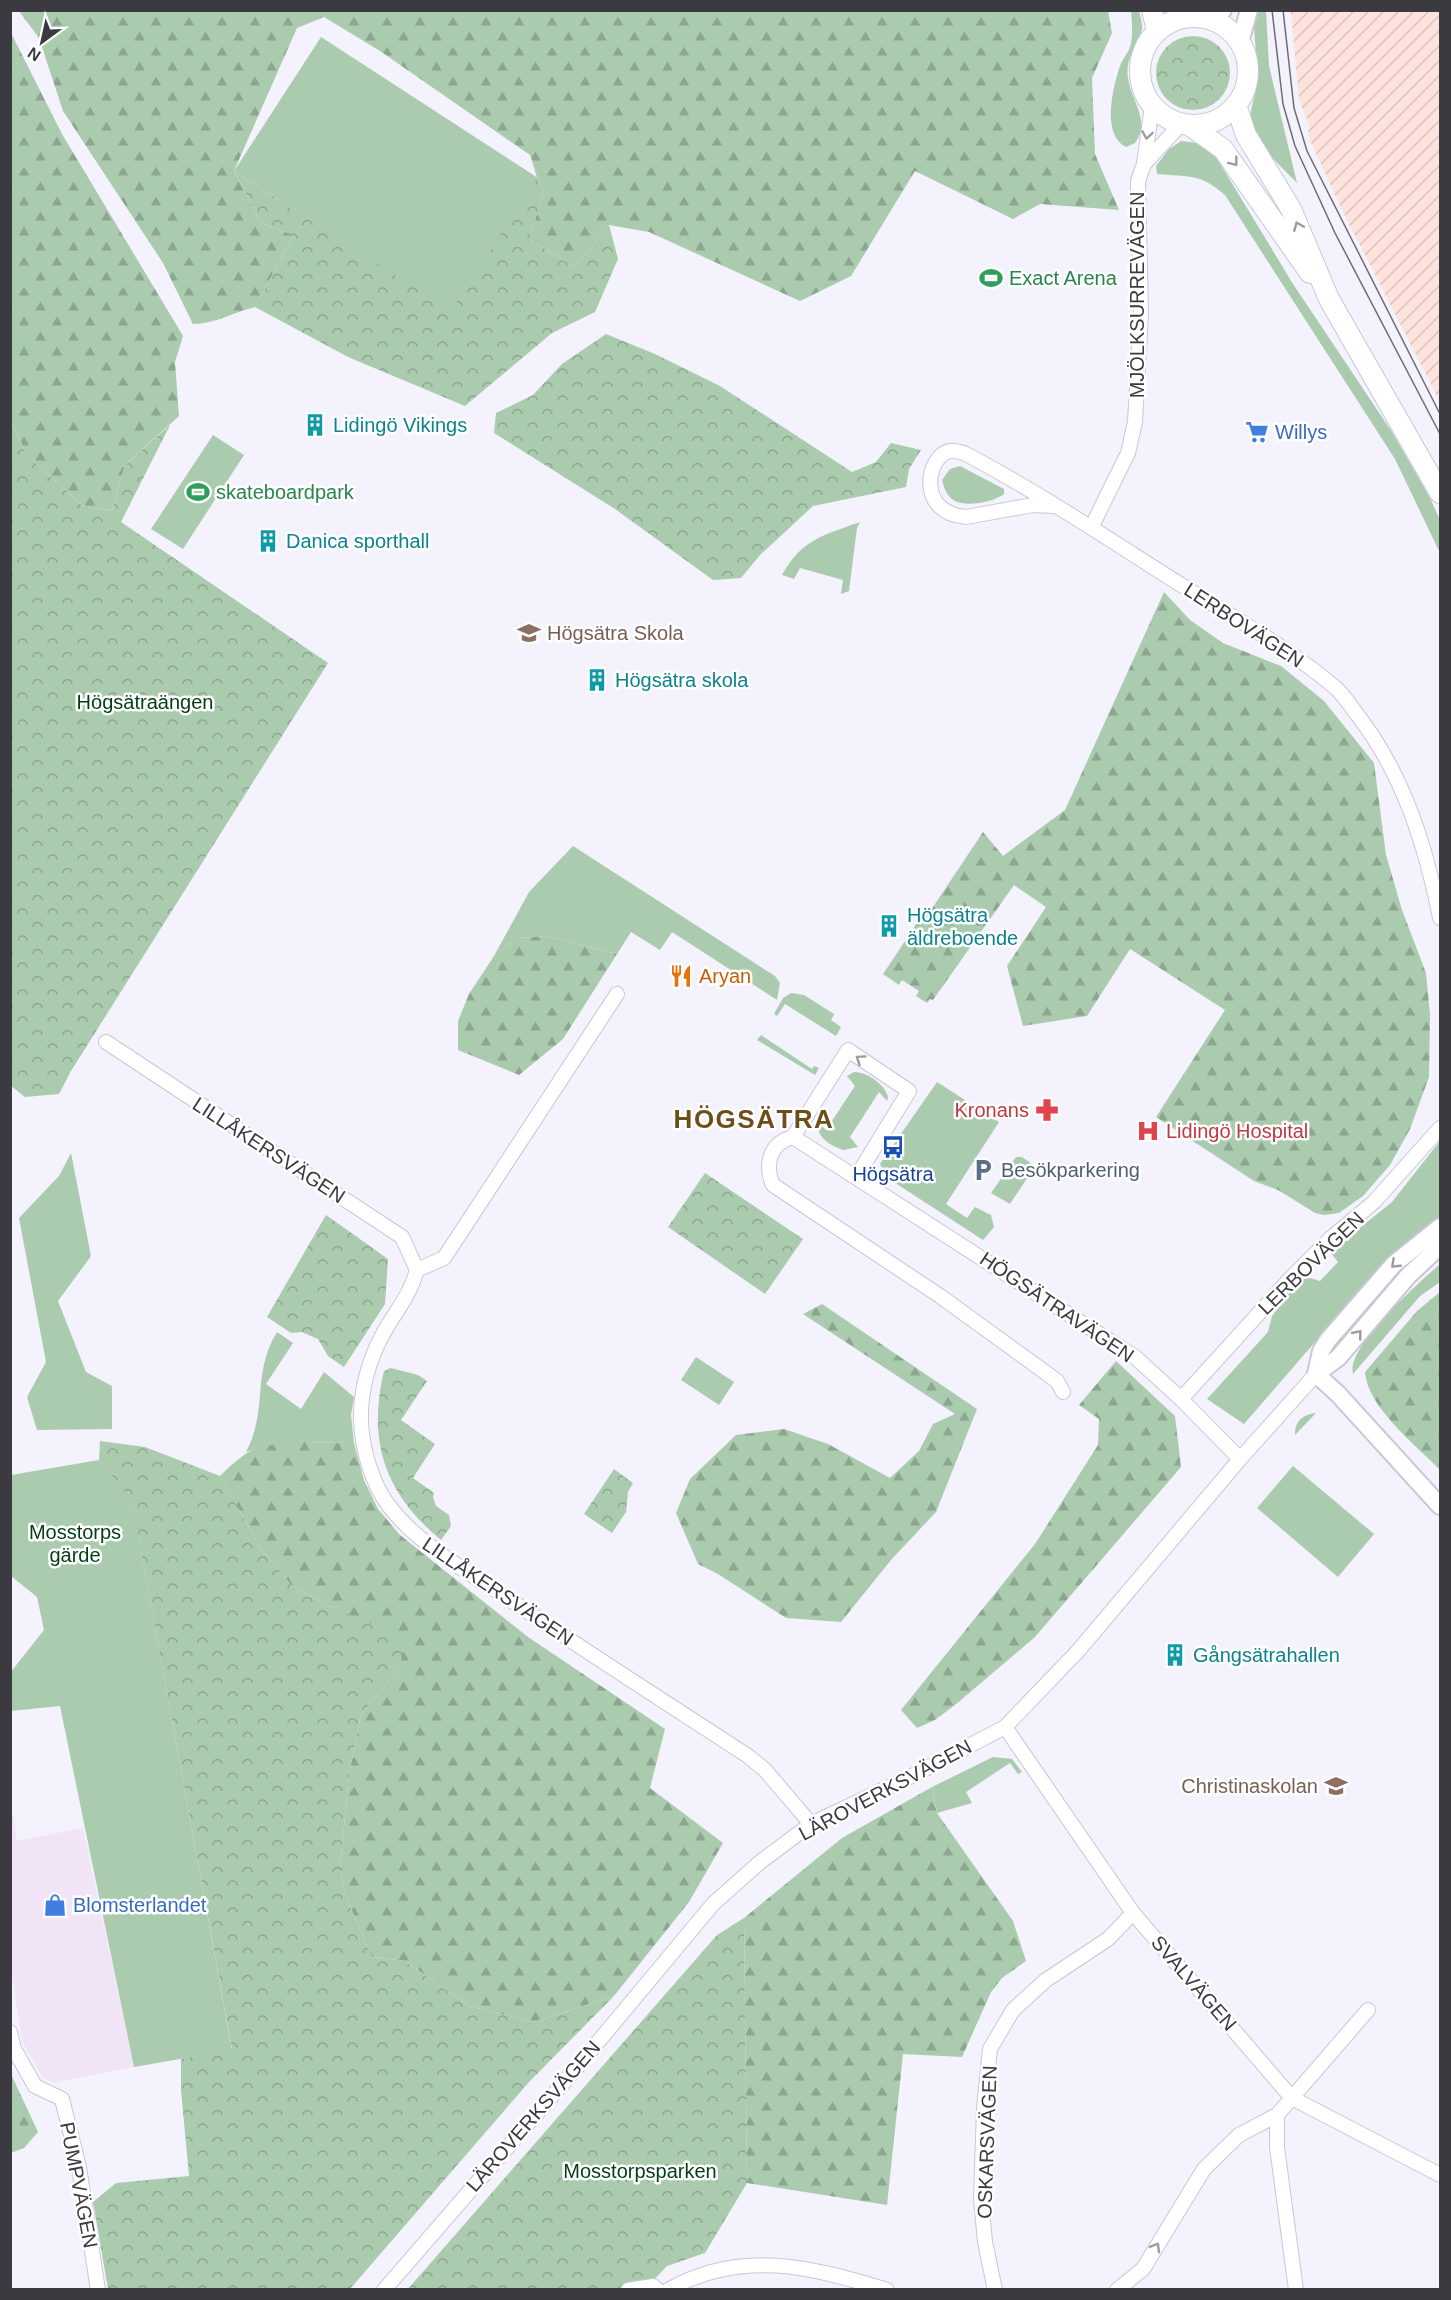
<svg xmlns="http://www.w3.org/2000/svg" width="1451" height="2300" font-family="Arial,sans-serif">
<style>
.commercial{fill:#f2e4f7}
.industrial{fill:url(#industrial-furrows)}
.green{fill:#abcbaf}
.forest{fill:url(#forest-firs)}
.park{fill:url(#park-crowns)}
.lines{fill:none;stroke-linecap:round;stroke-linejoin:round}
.minor-casing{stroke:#c9c6d9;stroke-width:16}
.tertiary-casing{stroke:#c9c6d9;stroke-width:20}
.secondary-casing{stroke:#c9c6d9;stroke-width:22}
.minor{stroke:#fff;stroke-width:14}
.tertiary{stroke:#fff;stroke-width:16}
.secondary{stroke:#fff;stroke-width:20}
.tram{stroke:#6d6c74;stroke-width:1.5}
.oneway{stroke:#9d9ca0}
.labels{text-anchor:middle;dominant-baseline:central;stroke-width:5;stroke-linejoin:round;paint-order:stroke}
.leisure-label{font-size:20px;fill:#27864d;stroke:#fff;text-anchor:start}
.street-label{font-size:20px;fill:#3b3a41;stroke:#fff}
.culture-label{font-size:20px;fill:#0d838f;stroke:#fff;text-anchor:start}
.shop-label{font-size:20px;fill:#366cbe;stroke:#fff;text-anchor:start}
.education-label{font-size:20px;fill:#785e54;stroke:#fff;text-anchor:start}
.park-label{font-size:20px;fill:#013e16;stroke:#fff}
.food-label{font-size:20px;fill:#c56008;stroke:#fff;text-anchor:start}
.health-label{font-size:20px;fill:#be3a42;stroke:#fff;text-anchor:end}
.service-label{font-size:20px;fill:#4e5e75;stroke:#fff;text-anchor:start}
.transit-label{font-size:20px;fill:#164399;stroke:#fff}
.district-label{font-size:26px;font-weight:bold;letter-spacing:1.5px;fill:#6d4d18;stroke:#fff}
</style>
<defs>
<pattern id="industrial-furrows" width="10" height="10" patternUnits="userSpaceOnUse" patternTransform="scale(1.5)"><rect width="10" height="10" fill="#fde3dc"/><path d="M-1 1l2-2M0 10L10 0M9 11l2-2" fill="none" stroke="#dac4be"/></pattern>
<pattern id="forest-firs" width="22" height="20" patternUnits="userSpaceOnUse" patternTransform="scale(1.5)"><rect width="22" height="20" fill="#abcbaf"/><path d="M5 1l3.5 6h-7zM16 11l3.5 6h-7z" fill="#8ca690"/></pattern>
<pattern id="park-crowns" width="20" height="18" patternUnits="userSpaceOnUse" patternTransform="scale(1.5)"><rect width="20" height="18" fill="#abcbaf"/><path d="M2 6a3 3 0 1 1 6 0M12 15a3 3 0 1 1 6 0" fill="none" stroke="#8ca690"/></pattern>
</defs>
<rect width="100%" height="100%" fill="#f3f2fd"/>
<polygon class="commercial" points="11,1803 17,1841 83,1828 134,2067 54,2083 43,2078 22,2041 11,1969"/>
<polygon class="industrial" points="1291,11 1440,11 1440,402 1342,210 1308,136 1309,124 1299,100"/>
<g class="green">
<path d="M1131 11H1139C1140 16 1143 23 1142 29 1138 46 1125 58 1128 77 1130 100 1152 121 1135 143L1126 147C1102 135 1112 91 1119 69 1121 60 1129 53 1131 44 1133 33 1132 21 1131 11Z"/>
<path d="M1254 11H1266L1269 66 1297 183C1285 171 1250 138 1250 121 1250 105 1258 90 1258 76 1257 54 1253 33 1254 11Z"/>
<polygon points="321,37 538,178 451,312 234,171"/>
<path d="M1181 141 1198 143 1216 157 1293 284 1392 432 1430 498 1440 520V553L1395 459 1225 195C1200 173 1189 177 1157 174L1156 166 1169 149Z"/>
<polygon points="213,435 244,455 183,549 151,529"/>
<path d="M960 466 1004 489V494C994 502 967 507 955 501 947 497 944 488 942 480L950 469Z"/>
<path d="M860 522 857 528 849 591 841 594 843 580 800 568 794 579 782 575C802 539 824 535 860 522Z"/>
<polygon points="573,846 775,976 780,983 777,1000 672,932 660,950 631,932 617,954 546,936 516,938 494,956 529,892"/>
<polygon points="791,993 804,995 834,1014 831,1020 841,1027 836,1036 785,1004 777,1016 774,1014 783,998"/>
<polygon points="761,1035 812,1069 814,1066 819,1068 815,1075 757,1040"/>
<path d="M854 1072C867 1072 885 1084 888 1097L887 1101 879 1092 850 1137 858 1147 844 1150C830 1146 816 1137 817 1121L826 1130 855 1086 847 1076Z"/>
<polygon points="937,1082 999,1122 946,1204 967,1218 975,1207 991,1215 994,1227 983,1240 886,1177 880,1164"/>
<polygon points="1440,1141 1440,1220 1387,1259 1244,1424 1207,1399 1268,1332 1272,1316 1299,1280 1310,1278 1320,1281 1338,1262 1330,1252 1392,1202"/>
<polygon points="71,1153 91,1256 58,1301 86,1372 112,1386 112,1429 37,1430 27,1397 46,1362 19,1218 59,1176"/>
<polygon points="1016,1157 1022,1157 1035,1166 1010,1204 991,1193"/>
<path d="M1440 1264V1282L1420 1296 1353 1374C1346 1346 1420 1282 1440 1264Z"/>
<path d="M277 1332 293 1343 266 1384 301 1409 324 1372 354 1397 351 1415 354 1443C317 1442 282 1441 246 1452 269 1408 251 1375 277 1332Z"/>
<polygon points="696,1357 734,1382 719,1405 681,1380"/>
<path d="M1316 1413 1295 1435C1294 1421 1304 1414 1316 1413Z"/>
<polygon points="99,1460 132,1501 232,2050 134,2067 60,1706 11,1711 10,1673 44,1630 37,1597 11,1576 11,1475"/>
<polygon points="1293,1466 1374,1534 1338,1577 1257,1508"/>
<polygon points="993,1757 1012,1759 1022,1772 1018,1774 1010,1763 966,1792 972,1803 937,1813 932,1787"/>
</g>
<g class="forest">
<path d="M19 11H1108L1112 33 1092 78 1095 154 1119 210 1040 204 1013 219 915 171 851 276 800 301 649 232 609 225 575 267 529 239 544 191 530 155 380 51 324 17 297 28 234 171 261 223 294 235 255 307C234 312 215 324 193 324L163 263 63 111 39 38Z"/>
<polygon points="10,31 62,134 183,336 175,362 179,416 125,465 112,510 84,507 27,455 11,421"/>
<polygon points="1164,592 1190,620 1223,643 1281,666 1324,701 1374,763 1386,855 1402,910 1426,973 1430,1014 1429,1077 1410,1129 1390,1165 1363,1196 1339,1213 1324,1215 1315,1213 1278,1190 1254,1181 1156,1117 1225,1010 1130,949 1087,1016 1023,1026 1007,966 1046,907 1014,885 933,1000 930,999 927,1003 916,996 919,991 902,980 899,985 883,974 927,908 931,910 983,832 1003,856 1065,810"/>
<polygon points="546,936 617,954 563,1039 519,1075 458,1050 458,1021 469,994 494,956 516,938"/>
<path d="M1440 1292V1470C1417 1446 1367 1407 1365 1372L1417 1311Z"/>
<polygon points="822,1304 977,1409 936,1512 891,1560 841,1622 786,1618 718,1574 698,1564 676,1513 690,1479 736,1435 784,1429 828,1444 890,1478 919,1451 933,1424 955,1414 803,1314"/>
<polygon points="1116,1361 1175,1416 1181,1467 1035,1637 955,1705 935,1720 917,1728 901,1710 1035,1544 1098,1445 1099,1419 1079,1405"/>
<path d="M297 1442 354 1443 364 1480 378 1509 400 1535 528 1637 665 1729 650 1788 723 1843 689 1902 614 1996 534 2022 469 2006 405 1961 372 1957 346 1897 340 1869 349 1774 361 1714 401 1665 337 1610 291 1585 261 1549 220 1476C250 1447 255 1446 297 1442Z"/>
<polygon points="932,1787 937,1813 1013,1921 1026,1961 1002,1978 991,1992 962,2057 903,2054 887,2205 747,2183 744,1918 842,1838"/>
<polygon points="11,2074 38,2132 24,2148 11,2153"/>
</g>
<g class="park">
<circle cx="1193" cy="73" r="37"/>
<polygon points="530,155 544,191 529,239 575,267 609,225 618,259 595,312 552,333 465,406 348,357 255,307 294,235 261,223 234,171 451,311 537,178"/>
<polygon points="606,334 655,354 720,386 852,472 876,462 891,443 921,450 909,469 906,487 813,506 760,555 741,578 713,580 615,509 494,433 496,413 533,395 562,364"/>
<polygon points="11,421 27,455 84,507 112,510 125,465 170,425 121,522 328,663 71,1071 59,1094 25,1097 10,1085"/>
<polygon points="705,1173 803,1239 765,1294 668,1227"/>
<polygon points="326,1215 388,1259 385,1304 344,1367 328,1356 318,1339 302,1332 291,1333 267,1317"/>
<path d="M391 1368 418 1375 427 1381 401 1420 435 1444 413 1478 434 1493 433 1497 436 1506 449 1515 451 1526 441 1540C385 1494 367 1442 384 1371Z"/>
<polygon points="100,1441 145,1447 220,1476 261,1549 291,1585 337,1610 403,1636 401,1665 361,1714 349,1774 340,1869 346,1897 372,1957 405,1961 469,2006 534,2022 614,1996 529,2082 350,2289 108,2289 93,2202 116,2183 189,2176 181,2090 181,2059 232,2049 132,1502 99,1460"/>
<polygon points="614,1469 633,1483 628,1492 626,1512 612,1533 584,1514"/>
<polygon points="744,1918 747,2183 705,2253 667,2266 645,2289 407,2290 717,1935"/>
</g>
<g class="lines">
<g class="minor-casing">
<g id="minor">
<polyline points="1144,164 1181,124"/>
<path d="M1054 506 1033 505 966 517C915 513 927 455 950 451 954 450 960 452 964 453 1038 492 1107 538 1178 583 1232 617 1288 647 1337 689 1345 697 1352 708 1359 717 1404 776 1426 847 1440 918"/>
<polyline points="1092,526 1128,453 1135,422 1141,314 1138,181 1144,164 1152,106"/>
<path d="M106 1042 402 1237 417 1270C409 1298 396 1310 383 1334 369 1359 360 1392 361 1421 362 1448 372 1484 389 1506 419 1545 465 1570 506 1597 586 1652 667 1703 748 1756L765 1770 811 1824"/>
<path d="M793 1137C770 1143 764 1164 773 1185L940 1296 1057 1381 1063 1392"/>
<polyline points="857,1176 909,1091 848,1050 793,1137 1135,1357 1181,1399 1240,1459"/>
<polyline points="417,1270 444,1258 617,994"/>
<polyline points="1181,1399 1290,1279 1331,1238 1374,1202 1440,1128"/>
<polyline points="1005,1727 1133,1913 1292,2098 1440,2175"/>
<polyline points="10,2032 14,2049 35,2086 62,2099 79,2167 98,2290"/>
<polyline points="1277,2115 1277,2147 1296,2290"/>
<polyline points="384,2290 578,2066 713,1904 759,1863 811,1824 914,1775 1005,1727 1078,1651 1240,1459 1316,1374"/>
<polyline points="628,2290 653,2286 658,2290"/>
<path d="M668 2290C742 2248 811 2267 887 2290"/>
<polyline points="995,2290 985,2242 981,2199 984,2108 990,2049 1013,2010 1046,1980 1108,1939 1133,1913"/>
<polyline points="1117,2290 1143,2269 1204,2169 1239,2135 1277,2115 1368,2010"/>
</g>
</g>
<g class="tertiary-casing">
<g id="tertiary">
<polyline points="1213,20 1223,10"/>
<polyline points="1240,42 1249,10"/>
<polyline points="1316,1374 1321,1351 1328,1340 1394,1264 1440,1227"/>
<polyline points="1316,1374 1338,1394 1440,1506"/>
<polyline points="1316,1374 1338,1358 1408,1276 1440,1246"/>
</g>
</g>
<g class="secondary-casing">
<g id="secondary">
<polyline points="1152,10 1157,31"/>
<circle cx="1194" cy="71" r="54"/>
<polyline points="1236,105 1246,135 1291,209 1329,299 1440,493"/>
<polyline points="1189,125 1223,149 1310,273"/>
</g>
</g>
<use href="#minor" class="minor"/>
<use href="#tertiary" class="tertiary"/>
<use href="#secondary" class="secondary"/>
<g class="tram">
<polyline points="1272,10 1283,104 1295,146 1335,233 1440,434"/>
<polyline points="1283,10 1294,108 1307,151 1440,414"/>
</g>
</g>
<defs><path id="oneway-chevron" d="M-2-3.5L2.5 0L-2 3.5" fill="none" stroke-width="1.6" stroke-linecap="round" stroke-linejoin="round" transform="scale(1.5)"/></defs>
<g class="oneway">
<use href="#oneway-chevron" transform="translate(1147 135) rotate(99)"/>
<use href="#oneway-chevron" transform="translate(1234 162) rotate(52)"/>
<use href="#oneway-chevron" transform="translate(1298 226) rotate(-113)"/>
<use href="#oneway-chevron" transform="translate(860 1059) rotate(-146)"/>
<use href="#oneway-chevron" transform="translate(1395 1264) rotate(137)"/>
<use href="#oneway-chevron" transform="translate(1358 1334) rotate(-51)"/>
<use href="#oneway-chevron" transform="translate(1156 2247) rotate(-60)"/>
</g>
<defs>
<g id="stadium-bare" transform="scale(1.8)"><path d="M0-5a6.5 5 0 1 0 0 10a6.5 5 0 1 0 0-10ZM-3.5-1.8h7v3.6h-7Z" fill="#2e9e5b" stroke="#fff" stroke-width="2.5" paint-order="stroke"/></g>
<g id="building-bare" transform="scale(1.8)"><path d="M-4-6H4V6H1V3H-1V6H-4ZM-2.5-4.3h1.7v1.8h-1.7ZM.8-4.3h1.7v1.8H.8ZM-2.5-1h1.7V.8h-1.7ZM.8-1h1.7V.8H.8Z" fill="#0f9aa8" stroke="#fff" stroke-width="2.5" paint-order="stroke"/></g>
<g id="supermarket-bare" transform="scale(1.8)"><path d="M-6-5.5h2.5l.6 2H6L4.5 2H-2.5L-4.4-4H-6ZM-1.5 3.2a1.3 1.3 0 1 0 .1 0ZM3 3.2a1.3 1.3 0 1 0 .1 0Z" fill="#3f7fe0" stroke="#fff" stroke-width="2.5" paint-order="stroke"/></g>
<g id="school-bare" transform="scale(1.8)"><path d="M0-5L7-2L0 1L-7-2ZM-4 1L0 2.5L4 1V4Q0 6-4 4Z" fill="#8d6e63" stroke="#fff" stroke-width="2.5" paint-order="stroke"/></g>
<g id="restaurant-bare" transform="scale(1.8)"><path d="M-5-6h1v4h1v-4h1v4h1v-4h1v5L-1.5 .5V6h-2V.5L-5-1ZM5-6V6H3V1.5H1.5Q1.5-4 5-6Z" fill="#e8710a" stroke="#fff" stroke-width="2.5" paint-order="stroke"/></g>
<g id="pharmacy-bare" transform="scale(1.8)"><path d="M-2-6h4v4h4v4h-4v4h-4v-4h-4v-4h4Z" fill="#e0444e" stroke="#fff" stroke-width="2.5" paint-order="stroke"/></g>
<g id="hospital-bare" transform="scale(1.8)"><path d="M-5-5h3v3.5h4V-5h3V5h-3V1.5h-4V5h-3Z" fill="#e0444e" stroke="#fff" stroke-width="2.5" paint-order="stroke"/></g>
<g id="bus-bare" transform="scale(1.8)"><path d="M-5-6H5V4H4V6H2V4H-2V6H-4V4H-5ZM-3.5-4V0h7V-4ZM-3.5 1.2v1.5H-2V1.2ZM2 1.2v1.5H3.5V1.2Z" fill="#1a4fb4" stroke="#fff" stroke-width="2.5" paint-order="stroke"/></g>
<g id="parking-bare" transform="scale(1.8)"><path d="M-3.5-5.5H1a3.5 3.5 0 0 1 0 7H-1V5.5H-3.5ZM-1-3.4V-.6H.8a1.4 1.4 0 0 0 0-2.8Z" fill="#5c6f8a" stroke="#fff" stroke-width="2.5" paint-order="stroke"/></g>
<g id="shop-bare" transform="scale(1.8)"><path d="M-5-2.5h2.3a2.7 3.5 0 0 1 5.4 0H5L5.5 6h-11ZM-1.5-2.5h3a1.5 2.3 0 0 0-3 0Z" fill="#3f7fe0" stroke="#fff" stroke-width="2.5" paint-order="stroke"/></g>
</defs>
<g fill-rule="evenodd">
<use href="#stadium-bare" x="991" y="278"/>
<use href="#building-bare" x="315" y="425"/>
<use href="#supermarket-bare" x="1257" y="432"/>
<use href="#stadium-bare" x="198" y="492"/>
<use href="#building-bare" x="268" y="541"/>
<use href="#school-bare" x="529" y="633"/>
<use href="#building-bare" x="597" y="680"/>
<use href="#building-bare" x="889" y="926"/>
<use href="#restaurant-bare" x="681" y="976"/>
<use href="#pharmacy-bare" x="1047" y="1110"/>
<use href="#hospital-bare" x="1148" y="1131"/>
<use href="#bus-bare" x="893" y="1147"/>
<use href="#parking-bare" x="983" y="1170"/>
<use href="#building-bare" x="1175" y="1655"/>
<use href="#school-bare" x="1336" y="1786"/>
<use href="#shop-bare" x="55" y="1905"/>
</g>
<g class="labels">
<g class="leisure-label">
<text x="1009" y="278">Exact Arena</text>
<text x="216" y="492">skateboardpark</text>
</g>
<g class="street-label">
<text transform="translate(1137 295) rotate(-90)">MJÖLKSURREVÄGEN</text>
<text transform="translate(1244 625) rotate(33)">LERBOVÄGEN</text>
<text transform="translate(269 1150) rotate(33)">LILLÅKERSVÄGEN</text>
<text transform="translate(1311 1263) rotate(-44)">LERBOVÄGEN</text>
<text transform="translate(1057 1307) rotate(34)">HÖGSÄTRAVÄGEN</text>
<text transform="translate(498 1591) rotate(34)">LILLÅKERSVÄGEN</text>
<text transform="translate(885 1790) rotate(-28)">LÄROVERKSVÄGEN</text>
<text transform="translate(1194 1983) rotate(49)">SVALVÄGEN</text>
<text transform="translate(533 2116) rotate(-49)">LÄROVERKSVÄGEN</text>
<text transform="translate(987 2142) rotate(-88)">OSKARSVÄGEN</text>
<text transform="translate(79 2185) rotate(79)">PUMPVÄGEN</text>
</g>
<g class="culture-label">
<text x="333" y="425">Lidingö Vikings</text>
<text x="286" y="541">Danica sporthall</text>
<text x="615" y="680">Högsätra skola</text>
<text x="907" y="915">Högsätra<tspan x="907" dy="23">äldreboende</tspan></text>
<text x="1193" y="1655">Gångsätrahallen</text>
</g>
<g class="shop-label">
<text x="1275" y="432">Willys</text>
<text x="73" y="1905">Blomsterlandet</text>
</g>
<g class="education-label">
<text x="547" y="633">Högsätra Skola</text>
<text x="1318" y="1786" text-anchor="end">Christinaskolan</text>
</g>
<g class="park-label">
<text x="145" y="702">Högsätraängen</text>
<text x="75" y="1532">Mosstorps<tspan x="75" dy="23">gärde</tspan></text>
<text x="640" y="2171">Mosstorpsparken</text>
</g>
<g class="food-label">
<text x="699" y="976">Aryan</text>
</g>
<g class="health-label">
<text x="1029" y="1110">Kronans</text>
<text x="1166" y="1131" text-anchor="start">Lidingö Hospital</text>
</g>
<g class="service-label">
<text x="1001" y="1170">Besökparkering</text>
</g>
<g class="transit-label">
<text x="893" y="1174">Högsätra</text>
</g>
<g class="district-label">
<text x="754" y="1119">HÖGSÄTRA</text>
</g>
</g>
<rect width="1451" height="2300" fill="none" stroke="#3b3a41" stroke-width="24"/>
<g transform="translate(42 42) rotate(213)" stroke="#ffffff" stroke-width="4.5" paint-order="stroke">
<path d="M0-4.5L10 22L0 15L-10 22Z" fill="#3b3a41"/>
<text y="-9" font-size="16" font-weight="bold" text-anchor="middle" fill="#3b3a41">N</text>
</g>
</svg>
